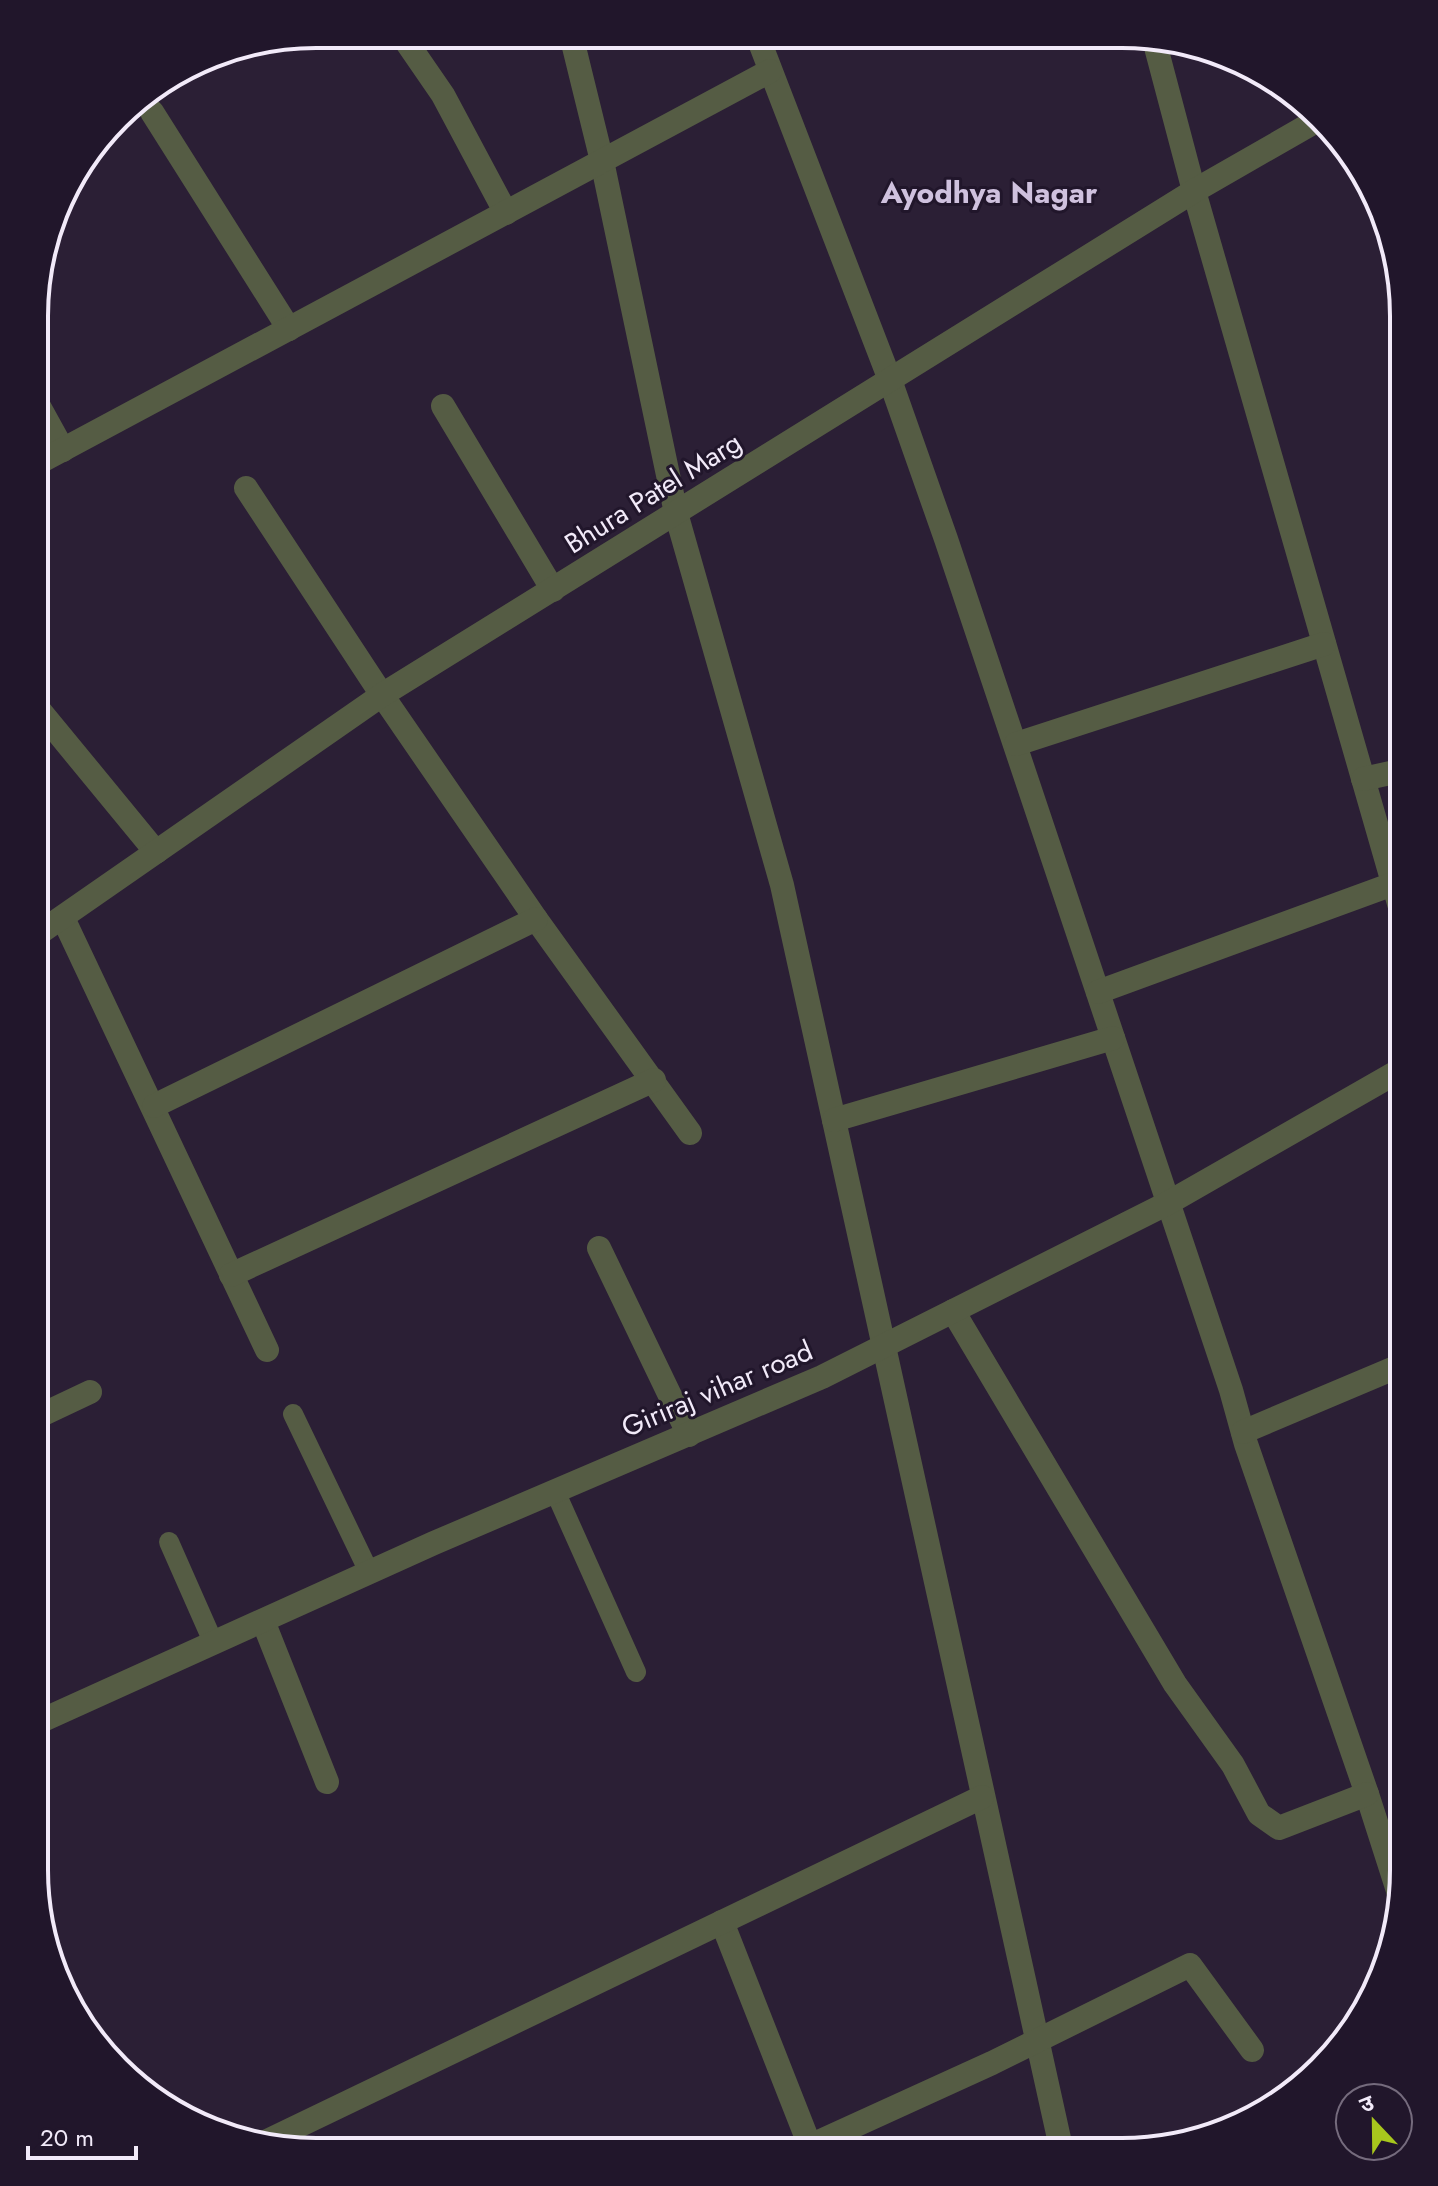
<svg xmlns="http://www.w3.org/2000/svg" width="1438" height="2186" font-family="Jost,'Noto Sans Devanagari',sans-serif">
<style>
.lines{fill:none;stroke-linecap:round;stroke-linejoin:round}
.lane{stroke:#555c44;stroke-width:20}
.street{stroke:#555c44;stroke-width:24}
.labels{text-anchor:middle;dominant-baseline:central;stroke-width:6;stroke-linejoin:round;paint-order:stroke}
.street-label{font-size:28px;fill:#f2eaf9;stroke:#21162b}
.neighbourhood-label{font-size:30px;font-weight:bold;fill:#cfc1de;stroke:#21162b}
.rim{fill:none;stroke:#f2eaf9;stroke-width:4}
</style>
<rect width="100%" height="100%" fill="#2b1f35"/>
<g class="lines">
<g class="lane">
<polyline points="293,1414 369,1572"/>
<polyline points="555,1491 636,1672"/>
<polyline points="169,1542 214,1644"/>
</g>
<g class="street">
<polyline points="401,34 443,95 506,213"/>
<polyline points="571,35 602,161 676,513 782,885 1062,2152"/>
<polyline points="757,35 890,380 946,539 1231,1390 1246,1444 1367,1794 1401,1900"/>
<polyline points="1153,36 1194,191 1404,921"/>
<polyline points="152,112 289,329"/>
<polyline points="36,401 63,450"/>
<polyline points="443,406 553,590"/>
<polyline points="36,464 770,71"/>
<polyline points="246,488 382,695 536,919 690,1133"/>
<polyline points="36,706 156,852"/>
<polyline points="1016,744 1324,644"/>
<polyline points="1363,779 1404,770"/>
<polyline points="63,918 267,1350"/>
<polyline points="35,936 382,695 1194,191 1316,121"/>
<polyline points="1098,992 1393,884"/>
<polyline points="154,1106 536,919"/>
<polyline points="834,1120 1113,1038"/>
<polyline points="599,1248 689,1435"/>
<polyline points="231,1275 654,1080"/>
<polyline points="953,1311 1175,1684 1233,1765 1259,1814 1279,1828 1367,1794"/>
<polyline points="35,1418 90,1392"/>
<polyline points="1243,1432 1404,1364"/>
<polyline points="263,1621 327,1782"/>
<polyline points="34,1724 434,1543 822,1377 1168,1203 1404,1068"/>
<polyline points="722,1922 810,2146"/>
<polyline points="263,2143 982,1797"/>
<polyline points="799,2151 992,2063 1190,1965 1252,2050"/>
</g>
</g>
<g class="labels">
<g class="street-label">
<text transform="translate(653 493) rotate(-32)">Bhura Patel Marg</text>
<text transform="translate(717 1389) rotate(-23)">Giriraj vihar road</text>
</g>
<g class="neighbourhood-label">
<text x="989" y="192">Ayodhya Nagar</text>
</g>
</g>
<path d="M0 0H1438V2186H0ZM316 48H1122A268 268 0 0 1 1390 316V1870A268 268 0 0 1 1122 2138H316A268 268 0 0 1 48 1870V316A268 268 0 0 1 316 48Z" fill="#21162b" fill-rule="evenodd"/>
<path class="rim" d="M316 48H1122A268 268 0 0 1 1390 316V1870A268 268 0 0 1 1122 2138H316A268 268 0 0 1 48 1870V316A268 268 0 0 1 316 48Z"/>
<g transform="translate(1374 2122) rotate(338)"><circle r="38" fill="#21162b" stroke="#756b7d" stroke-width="2"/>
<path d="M0-6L14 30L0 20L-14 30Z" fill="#a8c71d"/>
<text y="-12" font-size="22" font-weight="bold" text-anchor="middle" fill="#f2eaf9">उ</text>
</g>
<path d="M28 2146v12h108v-12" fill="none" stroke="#f2eaf9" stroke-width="4"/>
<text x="40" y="2146" font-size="24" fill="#f2eaf9" stroke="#21162b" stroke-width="6" paint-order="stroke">20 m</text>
</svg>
